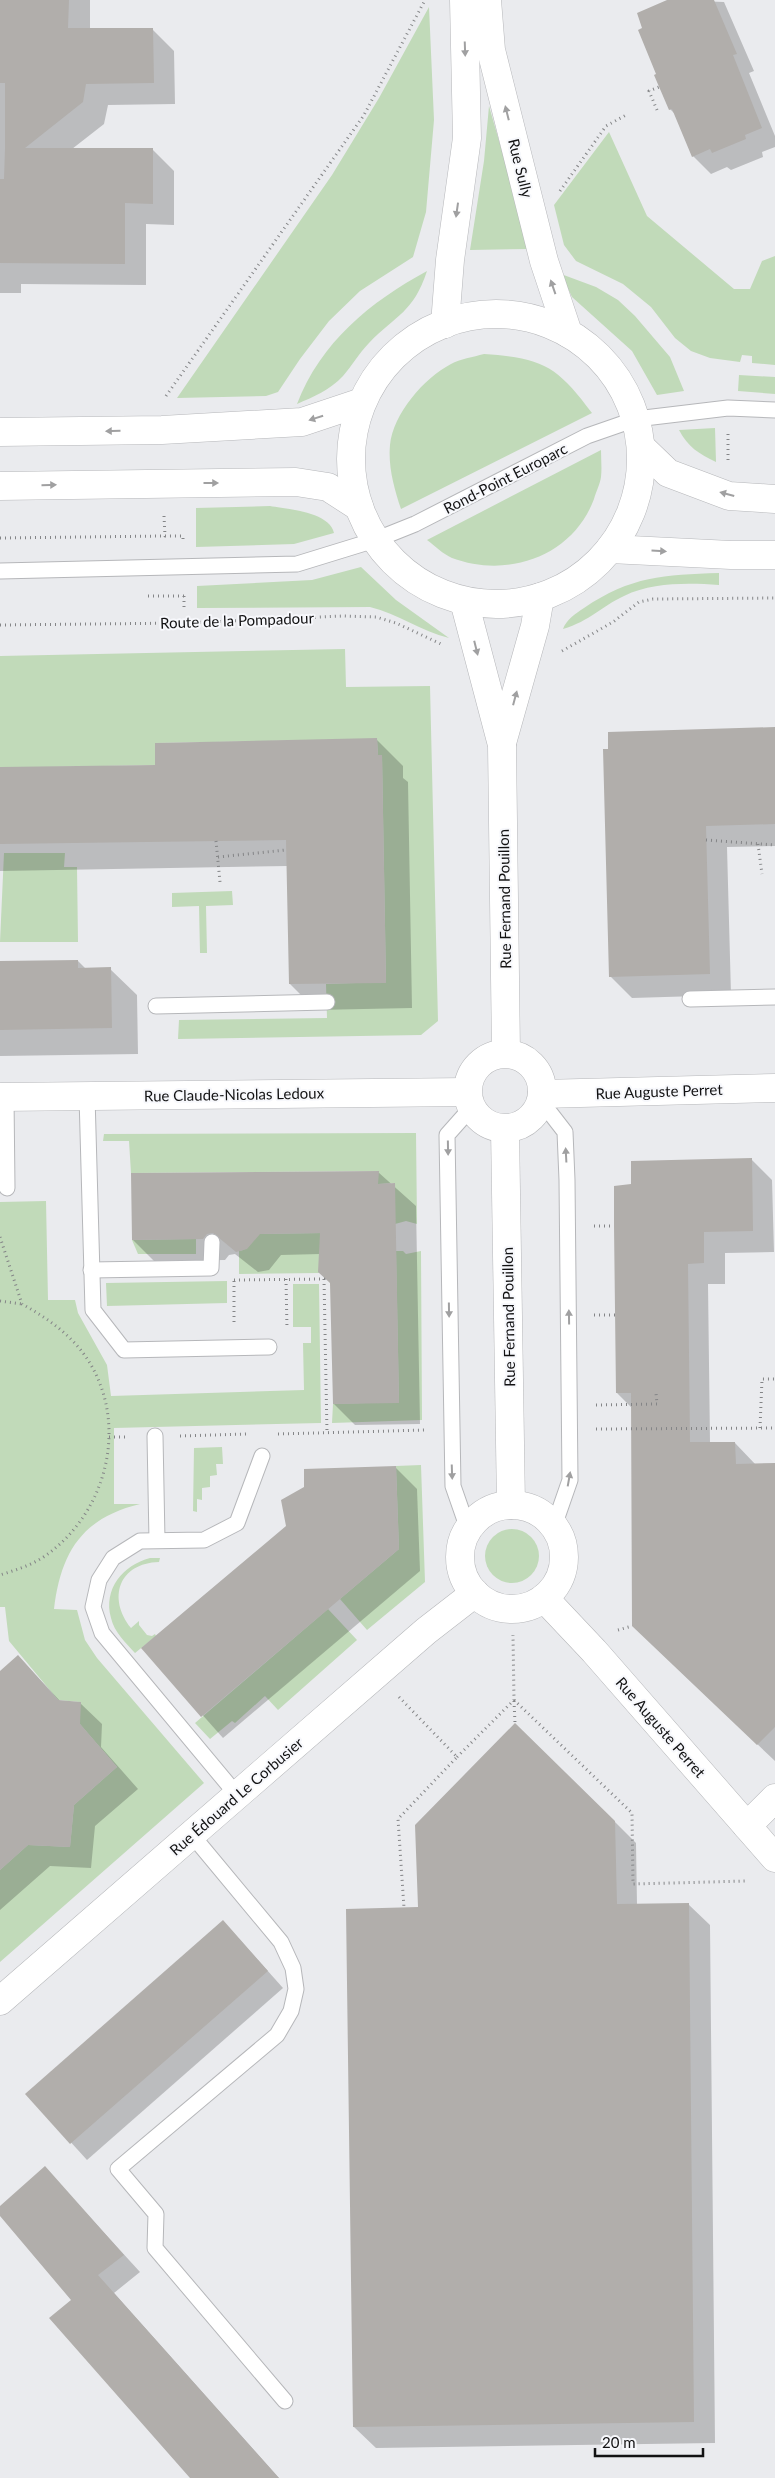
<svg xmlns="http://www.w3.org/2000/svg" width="775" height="2478" font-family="Lato,sans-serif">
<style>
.green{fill:#c1dab9}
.shadow{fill:#0003}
.building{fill:#b1aeab}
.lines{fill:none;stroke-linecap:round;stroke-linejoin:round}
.service-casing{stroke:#b6b7ba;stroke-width:17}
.minor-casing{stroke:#b6b7ba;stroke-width:29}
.tertiary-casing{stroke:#b6b7ba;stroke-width:29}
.primary-casing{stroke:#b6b7ba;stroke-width:29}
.path{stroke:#848587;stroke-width:3;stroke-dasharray:1 4;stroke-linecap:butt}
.service{stroke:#fff;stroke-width:15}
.minor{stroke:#fff;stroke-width:28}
.tertiary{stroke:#fff;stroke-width:28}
.primary{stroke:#fff;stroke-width:28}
.oneway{fill:#a0a0a1}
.labels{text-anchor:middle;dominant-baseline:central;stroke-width:4;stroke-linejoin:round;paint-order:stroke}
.street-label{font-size:15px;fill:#121213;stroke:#f7f8fc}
</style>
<rect width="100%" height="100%" fill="#eaebee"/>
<g class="green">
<polygon points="429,7 434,120 426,212 413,257 360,291 329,321 300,359 278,392 266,396 177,398 332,175 379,98"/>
<polygon points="489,106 530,249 470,250 484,161"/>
<polygon points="609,132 647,216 734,289 750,289 762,261 775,256 775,365 752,363 752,356 742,355 740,362 710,358 691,351 675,338 651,307 623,284 576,261 564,245 554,205"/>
<path d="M427 271C413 313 397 314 369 343 359 353 352 366 343 376 330 390 313 397 297 404 321 342 370 302 427 271Z"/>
<polygon points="561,274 596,287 618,300 635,316 670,357 684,391 657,395 632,351 572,297"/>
<path d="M484 354C543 358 557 366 592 413L401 509C394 488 388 466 390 445 393 414 424 378 451 364 460 359 473 357 484 354Z"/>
<polygon points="739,375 775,377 775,394 738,391"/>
<path d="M715 428 716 462C699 454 688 447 679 430Z"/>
<path d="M601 450C601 459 602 468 601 477 600 484 596 492 594 499 573 556 508 579 452 558 443 554 435 546 427 540Z"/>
<path d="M270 506C287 509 330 512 334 533L294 544 196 547V508Z"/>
<path d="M361 567 396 600 449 638C421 631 398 614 370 607L197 608V586L312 580Z"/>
<path d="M719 573V585C688 583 653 582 624 596 602 606 590 621 563 629 566 620 576 613 584 608 631 576 664 575 719 573Z"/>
<polygon points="345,649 346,687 430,686 438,1021 421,1035 178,1039 179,1020 327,1018 326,984 386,982 382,755 378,755 377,739 155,743 155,765 0,768 0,656"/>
<polygon points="4,853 65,853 64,867 77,867 78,942 0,942"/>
<polygon points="232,891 233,905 206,906 207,953 200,953 199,906 172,907 172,893"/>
<polygon points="416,1133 417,1224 406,1221 395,1224 394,1183 378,1184 378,1171 131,1173 129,1141 103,1141 104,1134"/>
<path d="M46 1201 48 1300H75L78 1313 107 1365 111 1396 304 1390 303 1343H311V1327H293V1284H319L321 1423 114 1428V1504H140C82 1518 61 1552 54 1609L77 1610 85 1640 97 1658 204 1783 0 1962V1870L28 1845 70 1847 74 1805 117 1767 80 1724V1702L58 1700 9 1641 5 1607H0V1202Z"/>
<path d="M328 1233 320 1273 239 1274V1251C249 1249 251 1245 253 1234Z"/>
<polygon points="196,1239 196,1254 138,1254 132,1240"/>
<polygon points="396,1251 403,1251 406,1254 421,1251 422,1420 332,1423 333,1404 399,1402"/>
<polygon points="227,1281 227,1303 107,1306 106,1283"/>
<polygon points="222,1447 223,1464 216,1464 217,1475 210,1476 210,1487 202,1488 202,1500 197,1499 197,1512 193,1511 194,1448"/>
<polygon points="421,1465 425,1582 367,1630 340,1599 399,1549 396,1466"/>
<circle cx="512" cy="1556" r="27"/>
<path d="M150 1558H160L159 1562C119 1563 107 1598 131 1628L139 1621V1625L147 1635 152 1636 155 1634 156 1636 135 1653C126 1643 114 1632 111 1618 103 1589 123 1565 150 1558Z"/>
<polygon points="328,1609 357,1640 278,1710 265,1696 235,1723 232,1721 210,1739 195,1723"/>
</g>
<g class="shadow">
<polygon points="0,0 90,0 90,29 152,29 174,51 175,104 108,105 104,124 72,149 152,149 174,171 174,225 146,224 146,285 21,284 21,293 0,293"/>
<polygon points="670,0 724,2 754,71 749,73 775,136 775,147 762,152 763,157 731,170 727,167 711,174 693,156 676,115 670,109 644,28"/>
<polygon points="775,728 775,846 727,847 731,995 632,998 610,976 604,750"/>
<polygon points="377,740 403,766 403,778 408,782 412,1008 316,1010 290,984 288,866 0,871 0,769 156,766"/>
<polygon points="78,961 86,969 110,969 137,995 138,1054 0,1056 0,963"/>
<polygon points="751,1159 772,1180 774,1252 725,1253 725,1284 708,1284 710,1443 735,1443 756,1465 775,1465 775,1761 655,1647 632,1408 617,1393 632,1185"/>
<polygon points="378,1172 416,1206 420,1424 355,1425 334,1404 332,1283 320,1254 281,1255 269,1270 258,1272 235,1254 229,1255 225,1260 154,1261 133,1240"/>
<polygon points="396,1468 417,1489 420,1571 223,1738 143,1648"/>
<polygon points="18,1656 61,1702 80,1703 102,1724 101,1747 138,1789 95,1826 91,1868 50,1866 0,1910 0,1673"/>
<polygon points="614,1821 636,1843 637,1905 688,1904 710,1925 715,2443 376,2448 354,2427 419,1908"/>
<polygon points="223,1921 283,1988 87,2160 27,2094"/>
<polygon points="45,2168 140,2272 114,2293 279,2478 191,2478 73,2300 0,2214 0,2208"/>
</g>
<g class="building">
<polygon points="0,0 69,0 68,28 153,28 154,83 86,84 83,102 25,148 153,148 153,204 125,203 125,264 0,263 0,179 4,179 5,148 5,83 0,83"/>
<polygon points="667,0 714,0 737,54 733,55 762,128 745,135 746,139 712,153 710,149 692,157 672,109 669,110 654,75 656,74 638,30 642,28 637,13"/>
<polygon points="775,727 775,824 706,826 710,974 609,977 603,749 608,749 608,732"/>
<polygon points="377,738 378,755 382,755 386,983 289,984 286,840 0,844 0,767 155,765 155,743"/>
<polygon points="78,960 78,968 111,967 112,1028 0,1030 0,961"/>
<polygon points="752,1158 753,1231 704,1232 704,1263 688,1264 690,1442 735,1442 736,1464 775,1463 775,1727 757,1745 632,1626 631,1393 616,1393 614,1226 614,1186 631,1184 631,1161"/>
<polygon points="379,1171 378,1184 395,1183 399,1403 333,1404 330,1283 318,1272 320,1233 260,1234 247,1249 236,1252 213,1233 207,1234 203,1239 132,1240 131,1173"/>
<polygon points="396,1466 399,1549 201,1717 141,1648 286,1526 281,1500 304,1487 304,1469"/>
<polygon points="18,1655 58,1700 81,1702 80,1724 117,1767 74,1805 70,1847 28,1845 0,1870 0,1671"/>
<polygon points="515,1723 615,1821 617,1904 689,1903 694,2422 353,2427 346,1909 418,1907 415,1825"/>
<polygon points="223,1920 268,1971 70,2144 25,2094"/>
<polygon points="45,2166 124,2255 98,2275 279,2478 190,2478 49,2318 71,2300 0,2216 0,2206"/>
</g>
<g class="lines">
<g class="service-casing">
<g id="service">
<polyline points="0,571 297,564 375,540 415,524 587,436 636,419 728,408 775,410"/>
<polyline points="690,999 775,997"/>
<polyline points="156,1006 327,1002"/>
<polyline points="87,1096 93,1310 124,1350 269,1347"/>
<polyline points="6,1097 7,1188"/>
<polyline points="541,1101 565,1132 567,1180 570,1480 554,1526"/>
<polyline points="91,1270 211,1268 212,1242"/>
<polyline points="155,1436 157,1540"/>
<polyline points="468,1529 453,1486 447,1135 471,1108"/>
<polyline points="237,1795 102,1633 93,1607 99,1580 113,1558 140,1541 204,1540 237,1523 262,1456"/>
<polyline points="192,1835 281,1942 293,1968 296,1989 291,2011 277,2035 118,2169 156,2214 155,2248 285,2401"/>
</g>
</g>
<g class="minor-casing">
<g id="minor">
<polyline points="464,601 502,745 506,1053"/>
<polyline points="502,743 535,626 540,597"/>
<circle cx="505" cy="1091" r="37"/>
<polyline points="542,1094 775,1088"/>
<polyline points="0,1097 467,1092"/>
<polyline points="505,1129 511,1505"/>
<circle cx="512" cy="1557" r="52"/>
<polyline points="544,1598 594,1651 775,1858"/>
<polyline points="747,1826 775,1798"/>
<polyline points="0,2001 426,1631 475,1593"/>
</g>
</g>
<g class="tertiary-casing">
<g id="tertiary">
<polyline points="487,0 491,50 544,261 568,333"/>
<polyline points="445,324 450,260 467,138 464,0"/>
</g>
</g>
<g class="primary-casing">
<g id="primary">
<circle cx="496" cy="459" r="145"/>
<polyline points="0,432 162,430 302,422 362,402"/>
<polyline points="641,447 668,473 729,496 775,499"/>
<polyline points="0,486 296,482 328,487 359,507"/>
<polyline points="610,549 731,555 775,555"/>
</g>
</g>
<g class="path">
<polyline points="657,110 649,91 659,87"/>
<polyline points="560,191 606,126 628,114"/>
<polyline points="166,396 364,115 425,0"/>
<polyline points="728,434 728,460"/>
<polyline points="164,516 165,536 183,536 183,541"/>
<polyline points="0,538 165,536"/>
<polyline points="148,596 184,596"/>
<polyline points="184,596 184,608"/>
<polyline points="0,625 185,623 343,616 376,617 396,623 441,644"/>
<polyline points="562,651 613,622 639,602 653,599 775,598"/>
<polyline points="706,840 775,845"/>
<polyline points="216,841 220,882"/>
<polyline points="758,844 762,874"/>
<polyline points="218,857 286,850"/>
<polyline points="594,1226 614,1226"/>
<path d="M0 1237 22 1304C47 1318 69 1333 86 1357 130 1422 108 1512 45 1556 32 1565 16 1570 0 1575"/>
<polyline points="286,1279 287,1329"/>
<polyline points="234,1280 324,1279 327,1433"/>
<polyline points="234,1281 234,1322"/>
<polyline points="0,1301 22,1304"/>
<polyline points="594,1315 615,1315"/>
<polyline points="596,1405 657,1404 656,1393"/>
<polyline points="760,1428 762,1379 775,1379"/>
<polyline points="596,1429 775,1428"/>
<polyline points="278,1434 426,1430"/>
<polyline points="180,1436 246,1434"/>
<polyline points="109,1437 129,1437"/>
<polyline points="618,1630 632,1626"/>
<polyline points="399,1697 457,1757 398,1819 404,1908"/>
<polyline points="514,1700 632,1813 633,1884 747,1881"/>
<polyline points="514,1701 515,1723"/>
<polyline points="457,1757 514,1700 513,1635"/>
</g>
<use href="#service" class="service"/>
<use href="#minor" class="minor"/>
<use href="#tertiary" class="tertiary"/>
<use href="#primary" class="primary"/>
</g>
<defs><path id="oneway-solid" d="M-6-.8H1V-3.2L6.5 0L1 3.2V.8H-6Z" transform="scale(1.25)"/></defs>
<g class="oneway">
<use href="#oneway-solid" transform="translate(465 49) rotate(88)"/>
<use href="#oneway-solid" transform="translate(507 113) rotate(-104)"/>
<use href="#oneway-solid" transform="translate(457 210) rotate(98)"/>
<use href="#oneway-solid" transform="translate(553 287) rotate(-109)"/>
<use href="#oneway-solid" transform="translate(316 418) rotate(162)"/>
<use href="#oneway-solid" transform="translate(113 431) rotate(179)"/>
<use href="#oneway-solid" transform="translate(211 483)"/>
<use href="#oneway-solid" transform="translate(49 485) rotate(-1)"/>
<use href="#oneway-solid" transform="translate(727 494) rotate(-165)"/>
<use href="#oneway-solid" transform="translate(659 551) rotate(3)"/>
<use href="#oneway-solid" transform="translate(476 648) rotate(76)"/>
<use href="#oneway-solid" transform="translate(515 698) rotate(-75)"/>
<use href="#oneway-solid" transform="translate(448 1148) rotate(89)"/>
<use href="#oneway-solid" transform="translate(566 1155) rotate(-93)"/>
<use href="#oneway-solid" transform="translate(449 1310) rotate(89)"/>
<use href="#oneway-solid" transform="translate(569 1317) rotate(-91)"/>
<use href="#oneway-solid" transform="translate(452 1472) rotate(88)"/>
<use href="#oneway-solid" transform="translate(569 1479) rotate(-80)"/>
</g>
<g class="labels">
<g class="street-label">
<text transform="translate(521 168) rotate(76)">Rue Sully</text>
<text transform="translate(505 478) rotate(-27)">Rond-Point Europarc</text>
<text transform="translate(237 620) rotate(-2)">Route de la Pompadour</text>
<text transform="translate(504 899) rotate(-91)">Rue Fernand Pouillon</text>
<text transform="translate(659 1091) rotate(-2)">Rue Auguste Perret</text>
<text transform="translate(234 1094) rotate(-1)">Rue Claude-Nicolas Ledoux</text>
<text transform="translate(508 1317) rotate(-91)">Rue Fernand Pouillon</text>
<text transform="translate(661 1727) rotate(49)">Rue Auguste Perret</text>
<text transform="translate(236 1796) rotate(-41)">Rue Édouard Le Corbusier</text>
</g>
</g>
<path d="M595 2448v8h108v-8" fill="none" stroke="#121213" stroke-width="2.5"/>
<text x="602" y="2448" font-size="15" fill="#121213" stroke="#f7f8fc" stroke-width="4" paint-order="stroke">20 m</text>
</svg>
